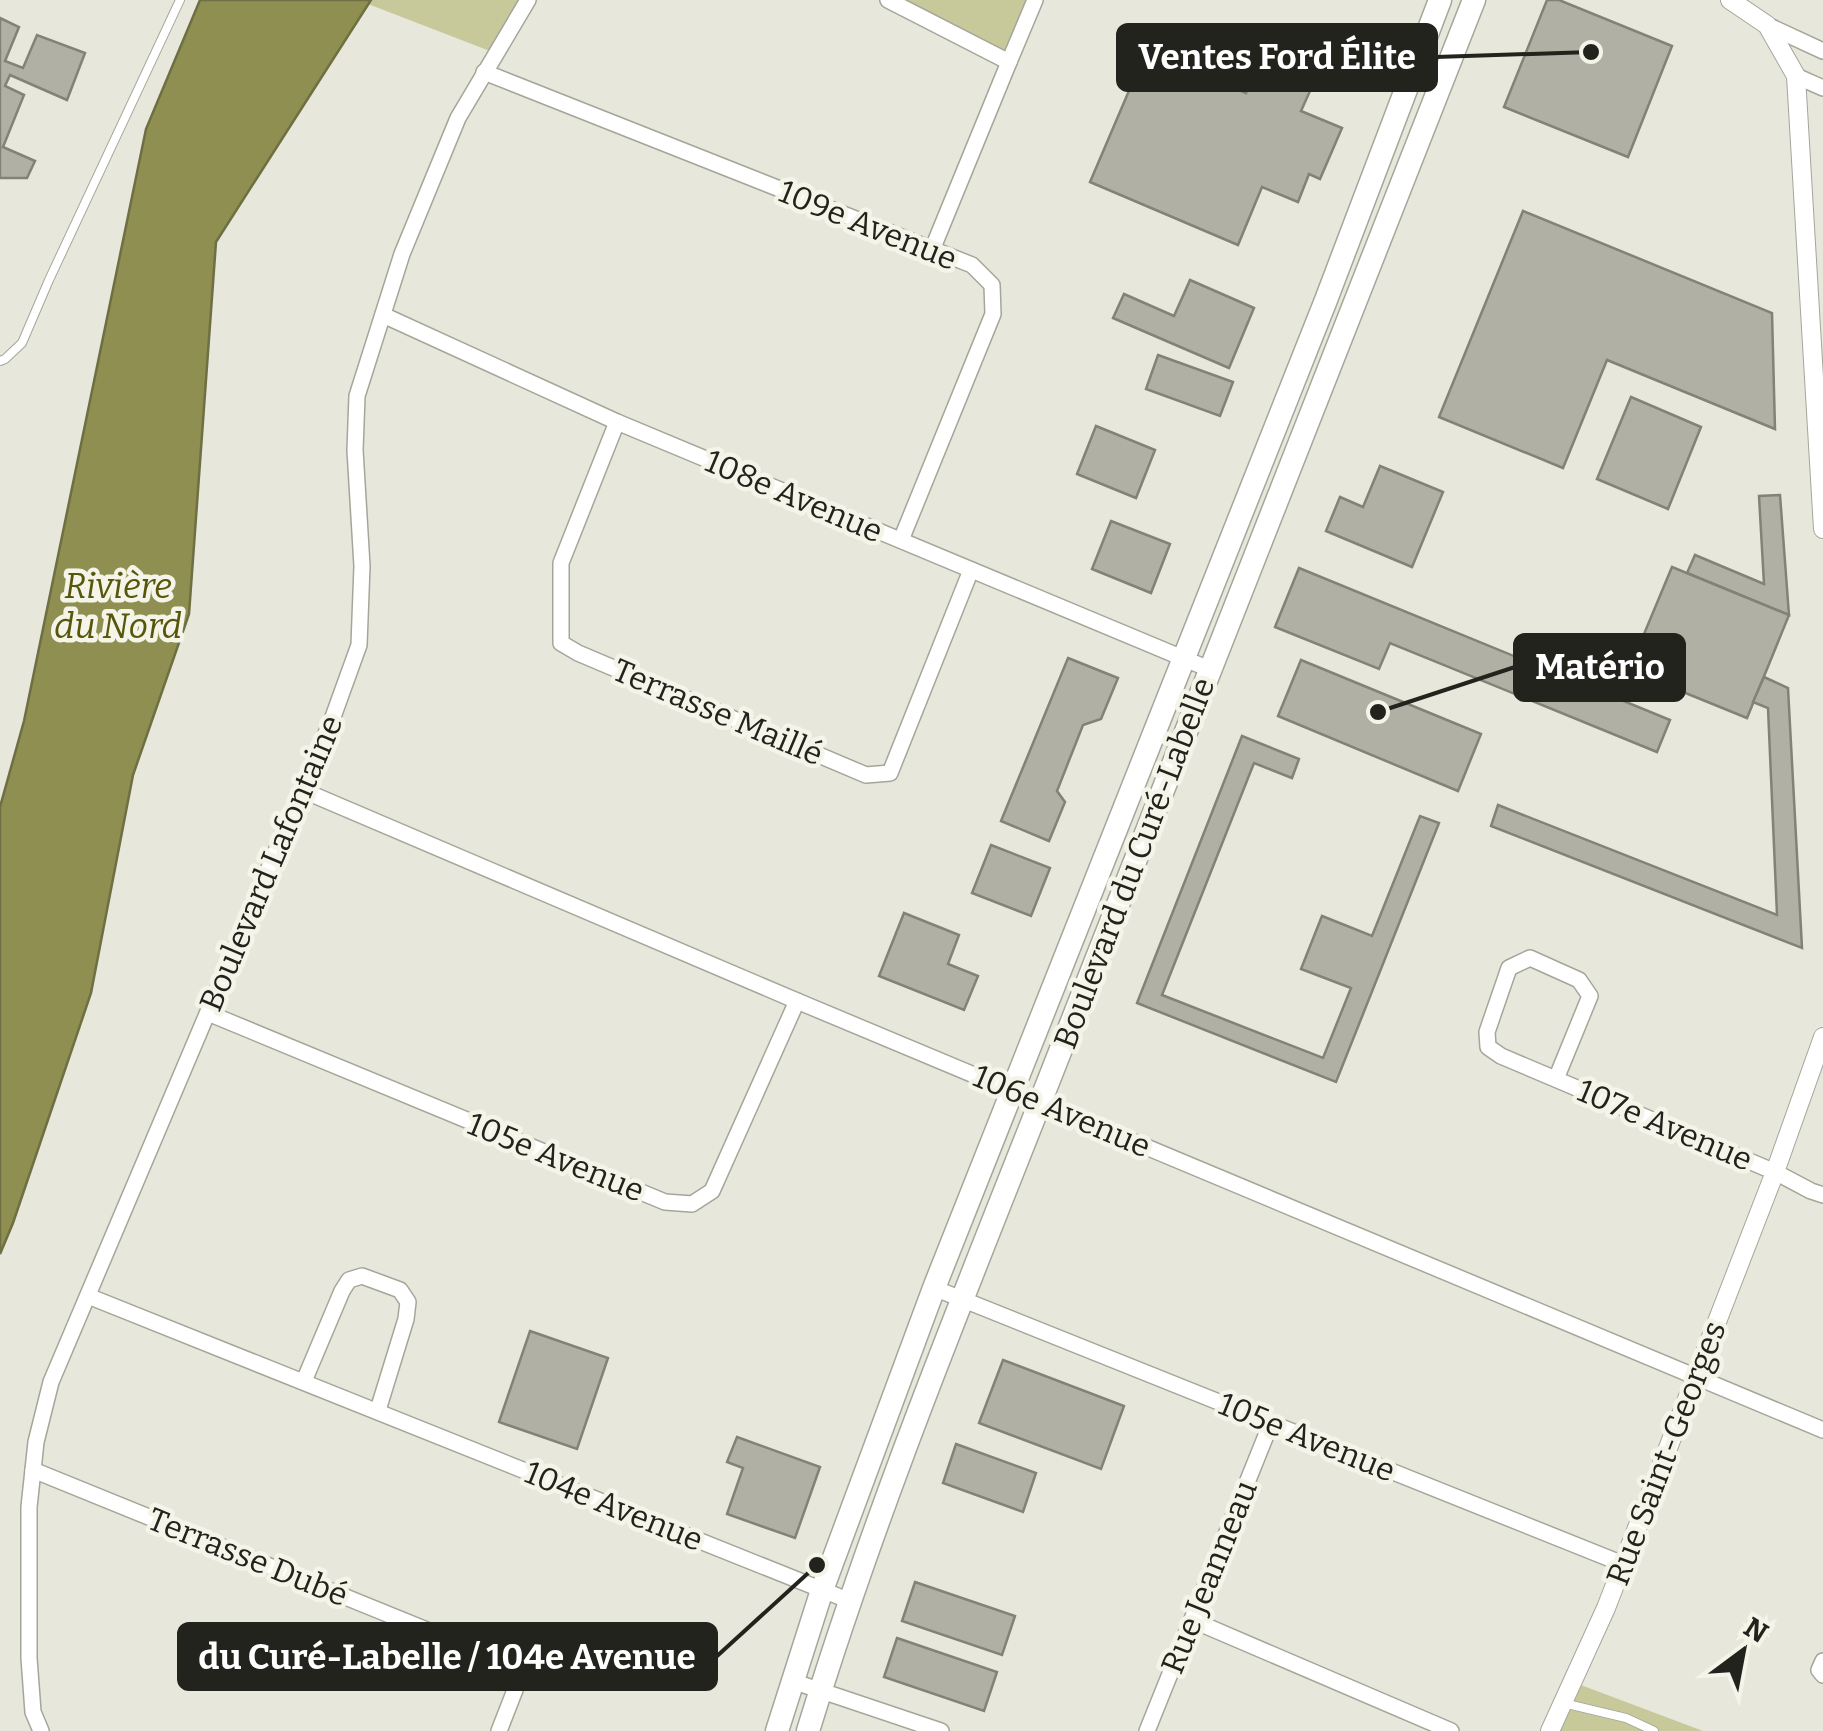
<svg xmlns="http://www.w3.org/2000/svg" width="1823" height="1731" font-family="Bitter,serif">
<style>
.green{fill:#c7c99a}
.water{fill:#8e8f51;stroke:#6e6f42;stroke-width:2.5}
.building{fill:#b0b0a4;stroke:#828277;stroke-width:2.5}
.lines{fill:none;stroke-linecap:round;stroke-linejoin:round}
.service-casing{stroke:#a5a69a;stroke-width:10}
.minor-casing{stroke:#a5a69a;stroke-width:18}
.tertiary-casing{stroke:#a5a69a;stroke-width:20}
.primary-casing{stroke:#a5a69a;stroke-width:25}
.service{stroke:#fff;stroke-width:8}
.minor{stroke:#fff;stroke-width:15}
.tertiary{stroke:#fff;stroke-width:18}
.primary{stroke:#fff;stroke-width:22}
.labels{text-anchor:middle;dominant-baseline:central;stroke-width:9;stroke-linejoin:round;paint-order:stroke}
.street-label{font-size:32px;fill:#23231e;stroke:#f4f5e8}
.water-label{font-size:35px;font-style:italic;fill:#57560a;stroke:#f4f5e8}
.leader{fill:none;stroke:#23231e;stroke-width:4}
.callout-dot{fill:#23231e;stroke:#f4f5e8;stroke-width:4}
.callout{fill:#23231e;stroke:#23231e;stroke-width:4}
.callout-label{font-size:35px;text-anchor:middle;font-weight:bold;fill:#fff}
</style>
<rect width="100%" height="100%" fill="#e7e8db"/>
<g class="green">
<polygon points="371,0 528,0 495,53 368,4"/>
<polygon points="888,0 1035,0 1009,62"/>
<polygon points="1573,1682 1703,1731 1550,1731"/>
</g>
<polygon class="water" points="200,0 371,0 216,242 189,614 133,775 91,993 13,1223 0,1254 0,807 24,721 146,129"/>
<g class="building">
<polygon points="1547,0 1559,0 1672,46 1628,157 1504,107"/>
<polygon points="0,18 19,27 5,61 23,68 37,35 85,53 67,100 10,75 5,86 24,95 3,147 35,161 27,178 0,178"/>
<polygon points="1146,51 1246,93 1256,69 1310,91 1301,111 1342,128 1320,179 1309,174 1298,202 1262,187 1238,245 1090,182"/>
<polygon points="1523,211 1772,313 1775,429 1607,360 1563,468 1439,417"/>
<polygon points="1190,280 1254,308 1229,368 1113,318 1124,294 1174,316"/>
<polygon points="1158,355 1233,382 1220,416 1146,389"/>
<polygon points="1631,397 1701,427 1668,509 1597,479"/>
<polygon points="1096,426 1155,450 1136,498 1077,474"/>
<polygon points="1380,466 1443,492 1412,567 1326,531 1340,497 1363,507"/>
<polygon points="1780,495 1789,615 1687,573 1695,555 1764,584 1759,496"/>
<polygon points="1111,521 1170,544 1151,593 1092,569"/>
<polygon points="1672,567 1789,615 1747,718 1629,670"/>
<polygon points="1299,568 1670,720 1657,752 1390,643 1379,669 1275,627"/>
<polygon points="1068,658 1118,678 1101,719 1083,725 1057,791 1065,802 1049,841 1001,821"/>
<polygon points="1301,660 1481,734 1458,791 1278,716"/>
<polygon points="1764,677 1788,688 1802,948 1491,826 1498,805 1777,915 1768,708 1753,702"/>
<polygon points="1242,736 1299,759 1292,778 1254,763 1162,995 1323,1058 1351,988 1301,969 1322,916 1372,936 1420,816 1439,823 1336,1082 1137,1003"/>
<polygon points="991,845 1050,868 1031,916 972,893"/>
<polygon points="904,913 959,935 948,964 978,976 964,1010 879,976"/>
<polygon points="530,1331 608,1358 577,1449 499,1422"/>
<polygon points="1003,1360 1124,1406 1101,1469 979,1423"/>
<polygon points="737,1437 820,1467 795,1538 727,1514 743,1468 727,1462"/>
<polygon points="956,1444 1036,1473 1023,1512 943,1483"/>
<polygon points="915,1582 1015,1616 1002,1655 902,1621"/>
<polygon points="897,1638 997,1672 984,1711 884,1677"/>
</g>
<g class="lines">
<g class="service-casing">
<g id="service">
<polyline points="0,361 5,359 22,343 49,280 180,0"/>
<polyline points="1563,1703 1626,1718 1654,1731"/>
</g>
</g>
<g class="minor-casing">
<g id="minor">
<polyline points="888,0 1009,62 932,250"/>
<polyline points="1767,25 1823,51"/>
<polyline points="1009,62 1035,0"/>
<polyline points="484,72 972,265 992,285 993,314 901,540"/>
<polyline points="1796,76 1823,88"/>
<polyline points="383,315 617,422 1209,669"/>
<polyline points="617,422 561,563 561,643 578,653 866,775 890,773 971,570"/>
<polyline points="302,790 797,1001 1823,1430"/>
<polyline points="208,1013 665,1202 692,1204 712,1191 797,1001"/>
<polyline points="1556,1079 1590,996 1579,980 1530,958 1509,968 1487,1032 1488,1047 1501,1056 1775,1172 1811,1191 1823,1195"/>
<polyline points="934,1288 1623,1564"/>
<polyline points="88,1296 850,1601"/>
<polyline points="304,1381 342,1291 349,1280 362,1276 400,1290 408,1302 406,1319 378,1410"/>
<polyline points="33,1470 503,1661 514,1673 515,1690 499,1731"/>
<polyline points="1192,1620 1451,1731"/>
<polyline points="1823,1661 1819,1670 1823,1675"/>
<polyline points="792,1681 941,1731"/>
<polyline points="41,1731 33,1712 29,1658 29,1507 36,1442 51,1382 333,717 359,645 362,566 355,450 357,396 402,254 458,118 528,0"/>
<polyline points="1147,1731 1271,1423"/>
</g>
</g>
<g class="tertiary-casing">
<g id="tertiary">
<polyline points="1730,0 1767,25 1796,76 1823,529"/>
<polyline points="1550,1731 1606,1608 1775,1172 1823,1037"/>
</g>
</g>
<g class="primary-casing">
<g id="primary">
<polyline points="777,1731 822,1590 934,1288 1326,300 1440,0"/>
<path d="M808 1731C877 1505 968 1286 1054 1067 1193 711 1335 356 1474 0"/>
</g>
</g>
<use href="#service" class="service"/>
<use href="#minor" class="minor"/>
<use href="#tertiary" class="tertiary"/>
<use href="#primary" class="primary"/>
</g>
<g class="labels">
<g class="street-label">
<text transform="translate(868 225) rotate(22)">109e Avenue</text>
<text transform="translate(794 496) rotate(23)">108e Avenue</text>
<text transform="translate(718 712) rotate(23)">Terrasse Maillé</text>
<text transform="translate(271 863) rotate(-67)">Boulevard Lafontaine</text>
<text transform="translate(1134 863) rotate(-69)">Boulevard du Curé-Labelle</text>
<text transform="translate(1062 1111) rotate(23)">106e Avenue</text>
<text transform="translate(1665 1125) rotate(23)">107e Avenue</text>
<text transform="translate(556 1157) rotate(22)">105e Avenue</text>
<text transform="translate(1307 1437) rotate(22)">105e Avenue</text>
<text transform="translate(1666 1453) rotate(-69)">Rue Saint-Georges</text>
<text transform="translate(614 1506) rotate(22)">104e Avenue</text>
<text transform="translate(248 1557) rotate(22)">Terrasse Dubé</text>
<text transform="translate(1209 1577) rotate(-68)">Rue Jeanneau</text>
</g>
<g class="water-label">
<text x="118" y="586">Rivière<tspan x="118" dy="40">du Nord</tspan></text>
</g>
</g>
<path class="leader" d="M1591 52L1436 57M1378 712L1515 667M817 1565L716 1657"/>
<g class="callout-dot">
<circle cx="1591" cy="52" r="10"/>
<circle cx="1378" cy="712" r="10"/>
<circle cx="817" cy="1565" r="10"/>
</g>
<g class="callout">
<rect x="1118" y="25" width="318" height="65" rx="10"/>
<rect x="1515" y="635" width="169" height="65" rx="10"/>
<rect x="179" y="1624" width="537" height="65" rx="10"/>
</g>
<g class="callout-label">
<text x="1277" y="69">Ventes Ford Élite</text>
<text x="1600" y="679">Matério</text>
<text x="447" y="1669">du Curé-Labelle / 104e Avenue</text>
</g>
<g transform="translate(1743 1651) rotate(32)" stroke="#f4f5e8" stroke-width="8" paint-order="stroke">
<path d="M0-8L18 38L0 25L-18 38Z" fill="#23231e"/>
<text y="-15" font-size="28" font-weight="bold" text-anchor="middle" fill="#23231e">N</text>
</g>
</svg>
